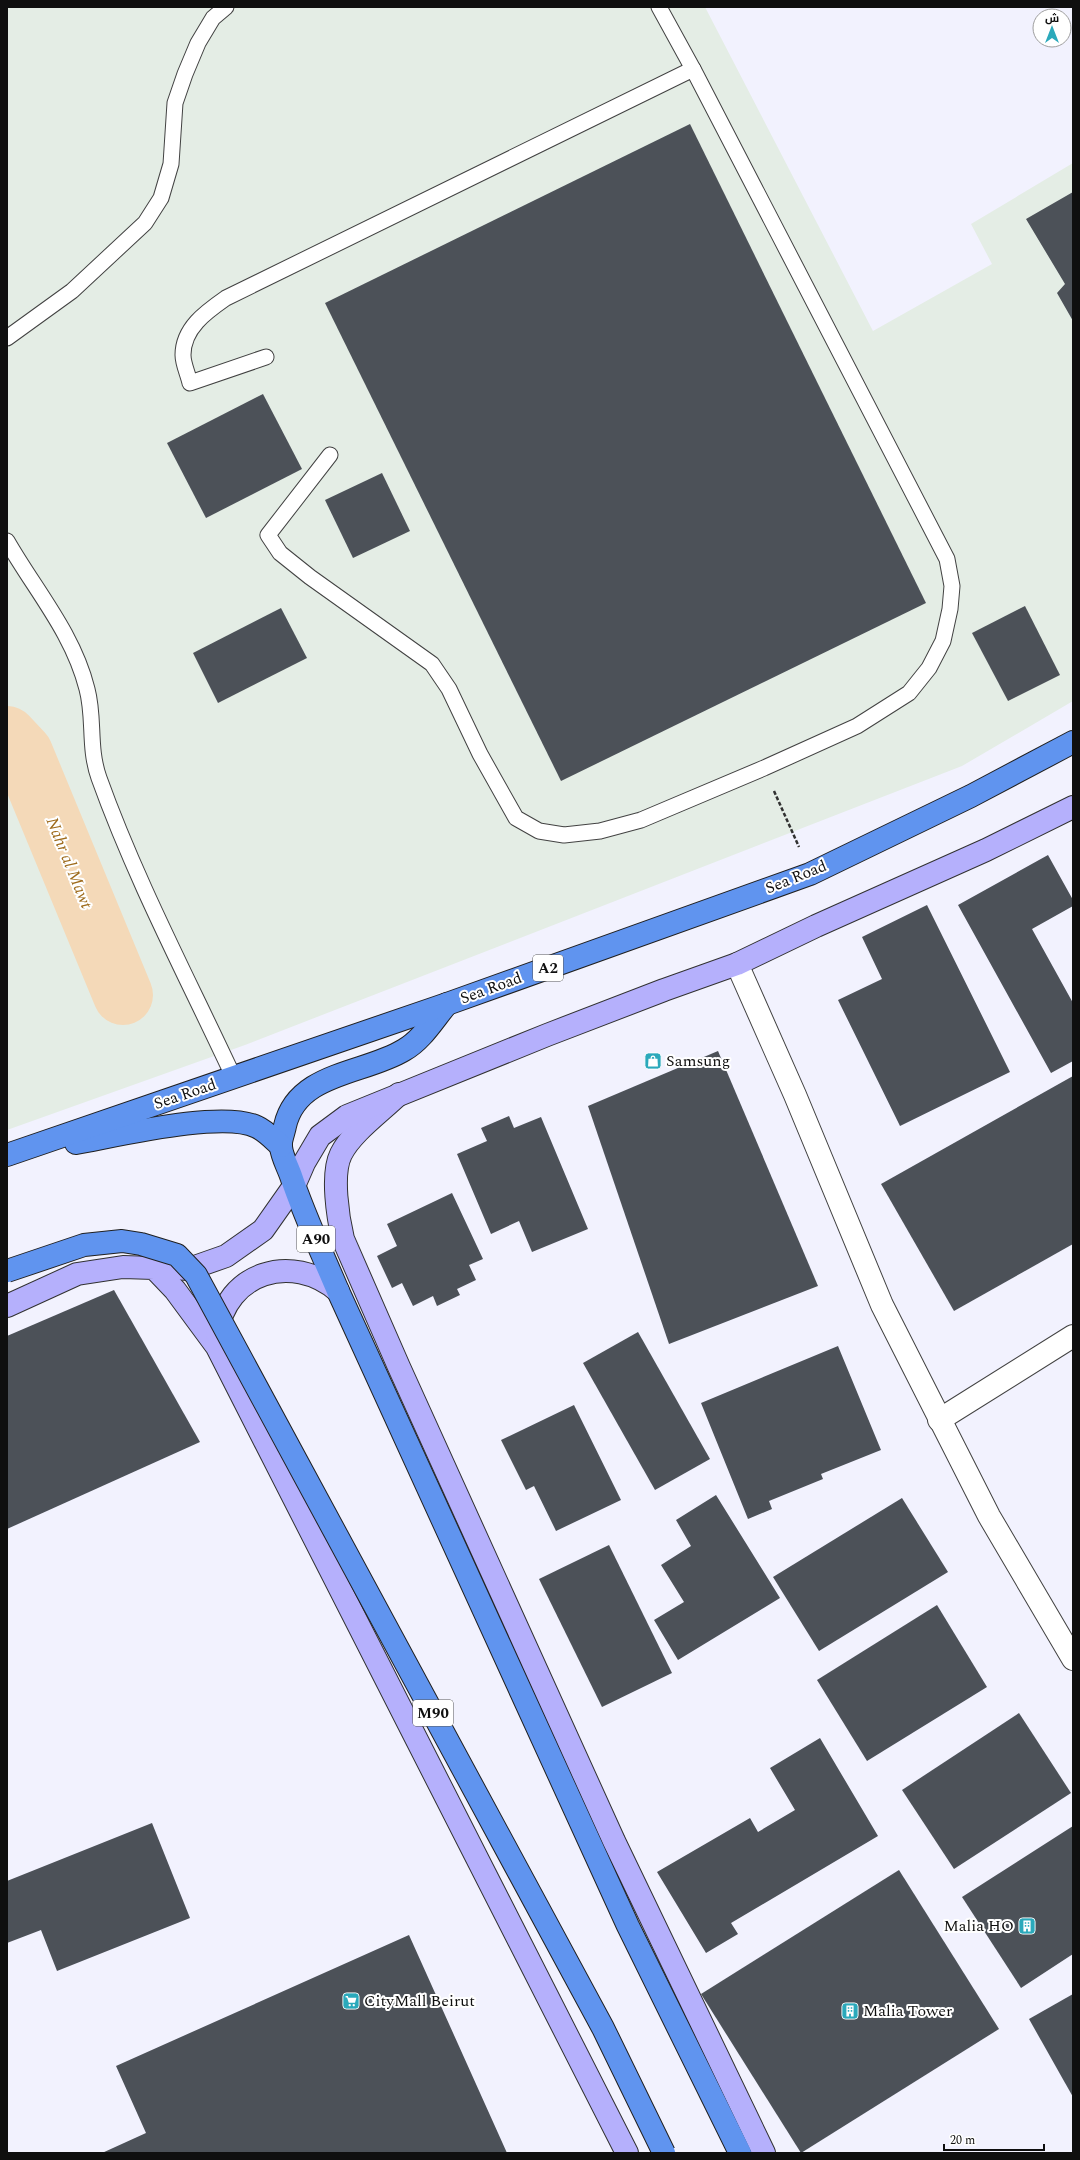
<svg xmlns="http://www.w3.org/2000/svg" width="1080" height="2160" font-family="Spectral,Cairo,serif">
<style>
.industrial{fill:#e4ede5}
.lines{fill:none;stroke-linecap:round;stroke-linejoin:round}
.river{stroke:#f4d9b8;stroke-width:60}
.building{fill:#4c5158}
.lane-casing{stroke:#424242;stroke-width:17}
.street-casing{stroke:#424242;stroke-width:24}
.secondary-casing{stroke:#313131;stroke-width:24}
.highway-casing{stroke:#202020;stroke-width:24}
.path{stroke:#313131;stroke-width:2.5;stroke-dasharray:4 2;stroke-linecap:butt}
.lane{stroke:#fff;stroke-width:15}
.street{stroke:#fff;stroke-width:22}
.secondary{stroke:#b5b0fc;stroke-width:22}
.highway{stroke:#6094ef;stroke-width:22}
.highway-bridge-casing{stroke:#202020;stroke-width:24;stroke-linecap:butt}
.highway-bridge{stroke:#6094ef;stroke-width:22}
.labels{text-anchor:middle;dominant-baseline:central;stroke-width:4;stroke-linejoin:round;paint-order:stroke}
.shield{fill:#fff;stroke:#575757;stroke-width:1}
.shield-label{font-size:15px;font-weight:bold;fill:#0f0f0f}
.street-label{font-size:16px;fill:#0f0f0f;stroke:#fff}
.poi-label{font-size:16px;fill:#0f0f0f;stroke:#fff;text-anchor:start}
.water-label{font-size:17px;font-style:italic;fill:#9e6b1c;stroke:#fff}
</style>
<rect width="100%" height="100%" fill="#f2f2fe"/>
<polygon class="industrial" points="7,7 705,7 873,331 992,264 971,224 1073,163 1073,701 962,766 245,1045 7,1130"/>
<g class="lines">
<polyline class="river" points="7,736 23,753 123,995"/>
</g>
<g class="building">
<polygon points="690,124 926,603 561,781 325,303"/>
<polygon points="1073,192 1073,321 1057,293 1065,284 1026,219"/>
<polygon points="263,394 302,469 206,518 167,443"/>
<polygon points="382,473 410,531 353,558 325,500"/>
<polygon points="1025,606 1060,675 1008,701 972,633"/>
<polygon points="281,608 307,658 218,703 193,653"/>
<polygon points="1048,855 1073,900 1073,906 1032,929 1073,1003 1073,1061 1051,1073 958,905"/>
<polygon points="927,905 1010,1072 900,1126 838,1000 882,979 862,937"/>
<polygon points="718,1051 818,1286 669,1344 588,1106"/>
<polygon points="1073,1076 1073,1244 954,1311 881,1184"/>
<polygon points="509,1116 514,1128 541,1117 588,1229 532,1252 519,1221 491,1234 457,1154 487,1141 481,1128"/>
<polygon points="452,1193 483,1259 469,1265 476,1280 457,1289 460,1295 437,1306 433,1296 413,1306 402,1283 392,1288 377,1256 397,1246 387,1224"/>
<polygon points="114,1290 200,1442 7,1529 7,1336"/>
<polygon points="638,1332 710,1459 655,1490 583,1363"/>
<polygon points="838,1346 881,1450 821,1474 823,1479 769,1501 772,1509 748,1519 701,1403"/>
<polygon points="574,1405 621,1500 556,1531 534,1486 526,1490 501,1440"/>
<polygon points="716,1495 780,1598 678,1660 654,1620 684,1602 661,1565 691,1546 676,1520"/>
<polygon points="902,1498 948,1572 819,1651 773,1577"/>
<polygon points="609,1545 672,1673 602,1707 539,1579"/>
<polygon points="937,1605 987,1687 867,1761 817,1680"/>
<polygon points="1019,1713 1071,1793 954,1869 902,1790"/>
<polygon points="820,1738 878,1836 731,1923 738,1934 706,1953 657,1872 750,1818 758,1832 795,1810 770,1768"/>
<polygon points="152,1823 190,1918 57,1971 41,1930 7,1943 7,1881"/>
<polygon points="1073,1826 1073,1954 1021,1988 962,1897"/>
<polygon points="899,1870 999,2029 801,2153 701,1994"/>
<polygon points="409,1935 507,2153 102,2153 146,2133 116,2066"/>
<polygon points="1073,1994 1073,2097 1029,2019"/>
</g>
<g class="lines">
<g class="lane-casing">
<g id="lane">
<polyline points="659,7 693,69"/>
<polyline points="7,338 72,291 145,223 161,198 171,164 175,103 185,74 198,43 213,18 226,7"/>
<path d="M266 357 190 383C188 374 183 364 183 355 183 328 206 312 226 298L693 69 947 559 952 586 950 609 943 641 929 668 909 693 857 726 764 768 641 820 600 831 564 835 539 831 516 818 480 754 449 689 432 664 310 577 280 553 268 535 330 455"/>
<path d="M7 541C35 590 73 633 87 689 95 719 88 747 99 778 136 881 188 979 234 1078"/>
</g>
</g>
<g class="street-casing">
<g id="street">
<polyline points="737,964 795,1095 882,1305 989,1516 1073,1659"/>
<polyline points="939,1420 1073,1336"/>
</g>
</g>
<g class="secondary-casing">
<g id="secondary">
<path d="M399 1094C382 1111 352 1132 341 1154 331 1174 338 1218 343 1239L399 1367 614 1841 764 2153"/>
<polyline points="171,1268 189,1269 226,1256 263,1230 294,1186 304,1163 320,1136 347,1116 547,1035 664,990 737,964 816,926 986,850 1073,807"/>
<polyline points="7,1306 77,1274 123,1267 154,1268 175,1290 217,1347 627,2153"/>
<path d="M217 1334C226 1272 292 1252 338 1291"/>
</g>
</g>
<g class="highway-casing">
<g id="highway">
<path d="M447 1004C434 1019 422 1040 404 1050 365 1074 297 1072 285 1126 284 1132 280 1141 281 1147 282 1157 288 1167 291 1176 304 1215 322 1253 338 1291L628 1926 740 2153"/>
<path d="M76 1143C116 1136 223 1110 257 1127 266 1131 274 1140 281 1146"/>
<polyline points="7,1155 447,1004 810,874 971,796 1073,742"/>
</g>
</g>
<polyline class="path" points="774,791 799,847"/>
<use href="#lane" class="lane"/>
<use href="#street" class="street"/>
<use href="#secondary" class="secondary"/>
<use href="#highway" class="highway"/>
<g class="highway-bridge-casing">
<polyline id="highway-bridge" points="7,1271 84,1245 122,1241 141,1244 177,1255 196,1275 603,2028 664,2153"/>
</g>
<use href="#highway-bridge" class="highway-bridge"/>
</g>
<defs>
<g id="shop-square" transform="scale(0.9)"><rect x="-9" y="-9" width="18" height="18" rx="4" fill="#2ba9bb" stroke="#fff"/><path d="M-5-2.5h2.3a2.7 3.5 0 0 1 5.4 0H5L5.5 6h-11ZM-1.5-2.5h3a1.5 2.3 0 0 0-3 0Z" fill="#fff"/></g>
<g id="building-square" transform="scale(0.9)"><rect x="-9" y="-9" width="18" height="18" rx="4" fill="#2ba9bb" stroke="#fff"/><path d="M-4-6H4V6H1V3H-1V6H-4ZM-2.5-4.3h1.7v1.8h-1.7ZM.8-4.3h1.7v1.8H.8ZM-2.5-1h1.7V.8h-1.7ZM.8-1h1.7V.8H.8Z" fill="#fff"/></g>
<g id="supermarket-square" transform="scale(0.9)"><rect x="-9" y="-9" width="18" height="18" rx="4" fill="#2ba9bb" stroke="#fff"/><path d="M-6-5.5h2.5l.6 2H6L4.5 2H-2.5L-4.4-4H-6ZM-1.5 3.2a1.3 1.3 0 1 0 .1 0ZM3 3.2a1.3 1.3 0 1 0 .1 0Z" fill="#fff"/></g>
</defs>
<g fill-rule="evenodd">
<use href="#shop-square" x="653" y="1061"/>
<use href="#building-square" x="1027" y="1926"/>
<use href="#supermarket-square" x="351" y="2001"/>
<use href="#building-square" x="850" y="2011"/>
</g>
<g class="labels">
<g class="shield">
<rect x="533" y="955" width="30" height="26" rx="3"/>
<rect x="297" y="1226" width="38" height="26" rx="3"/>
<rect x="413" y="1700" width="40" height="26" rx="3"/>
</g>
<g class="shield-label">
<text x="548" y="968">A2</text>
<text x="316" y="1239">A90</text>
<text x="433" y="1713">M90</text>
</g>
<g class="street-label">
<text transform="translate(796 877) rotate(-22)">Sea Road</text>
<text transform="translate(491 988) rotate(-20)">Sea Road</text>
<text transform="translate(185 1094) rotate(-19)">Sea Road</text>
</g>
<g class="poi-label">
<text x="666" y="1061">Samsung</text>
<text x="1014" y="1926" text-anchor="end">Malia HO</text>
<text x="364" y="2001">CityMall Beirut</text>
<text x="863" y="2011">Malia Tower</text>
</g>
<g class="water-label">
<text transform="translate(69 863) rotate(68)">Nahr al Mawt</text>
</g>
</g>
<rect width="1080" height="2160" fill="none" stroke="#0f0f0f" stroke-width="16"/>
<g transform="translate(1052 28)"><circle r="19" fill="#ffffff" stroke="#9f9f9f"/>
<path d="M0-3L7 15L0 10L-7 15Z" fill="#2ba9bb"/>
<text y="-6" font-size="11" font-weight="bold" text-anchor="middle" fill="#0f0f0f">ش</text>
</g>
<path d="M944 2144v6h100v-6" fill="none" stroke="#0f0f0f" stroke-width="2"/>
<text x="950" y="2144" font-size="12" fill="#0f0f0f" stroke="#ffffff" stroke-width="3" paint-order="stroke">20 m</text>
</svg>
